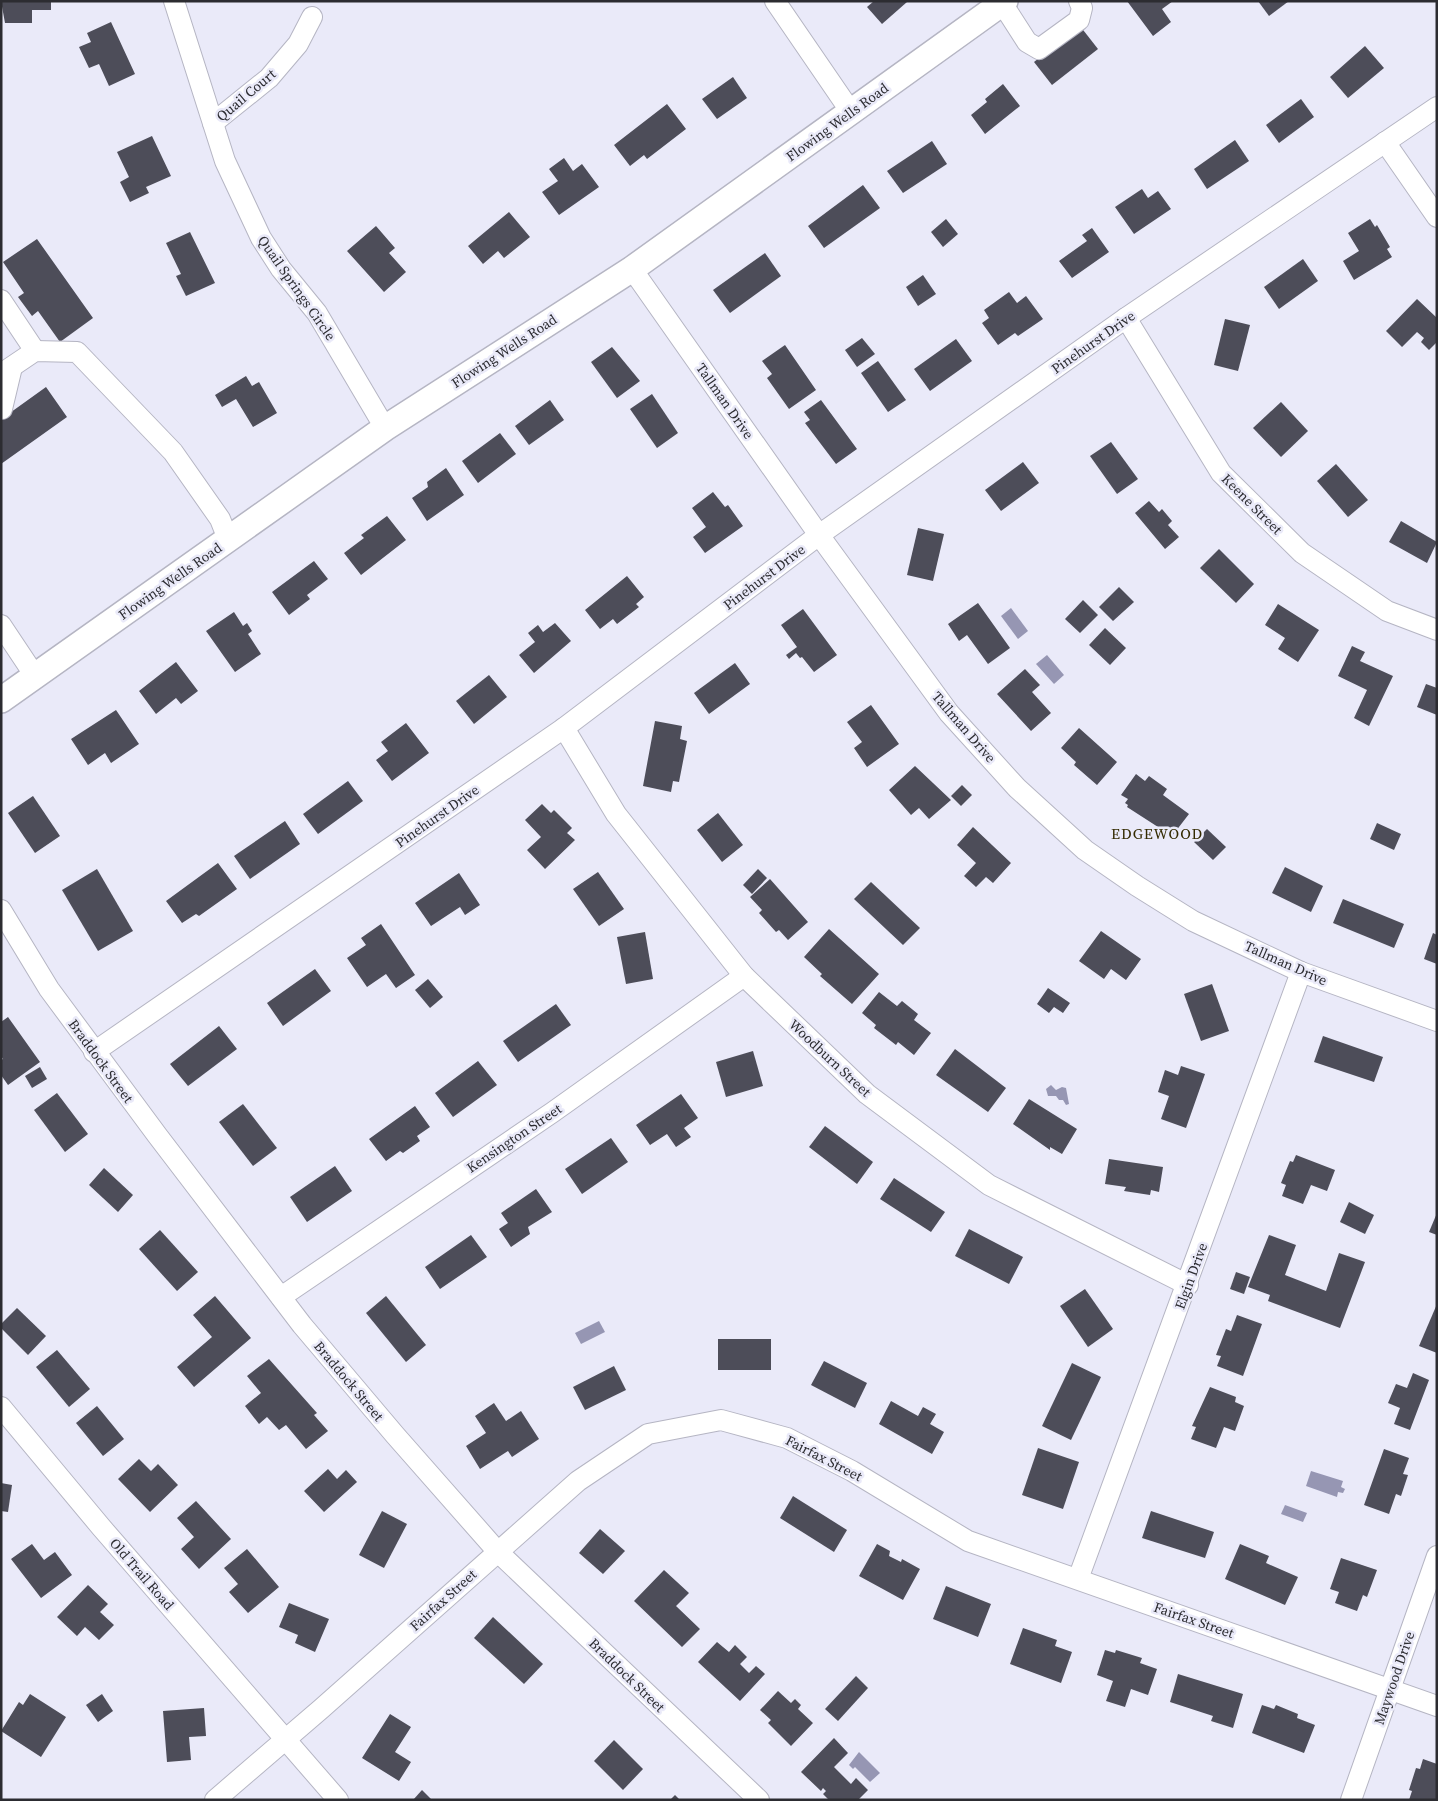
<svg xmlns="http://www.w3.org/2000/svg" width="1438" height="1801" font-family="'Source Serif 4',serif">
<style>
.water{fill:#9696b3}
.building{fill:#4d4d59}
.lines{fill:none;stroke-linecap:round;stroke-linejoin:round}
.minor-casing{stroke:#b5b5c3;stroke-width:22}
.major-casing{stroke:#b5b5c3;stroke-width:28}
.minor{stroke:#fff;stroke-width:20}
.major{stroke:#fff;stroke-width:25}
.labels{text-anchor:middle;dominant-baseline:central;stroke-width:5;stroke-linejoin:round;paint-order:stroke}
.street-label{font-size:14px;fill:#2c2c31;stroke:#eaeaf9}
.neighbourhood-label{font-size:15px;letter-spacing:1px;fill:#332a00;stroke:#eaeaf9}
</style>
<rect width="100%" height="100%" fill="#eaeaf9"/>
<g class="water">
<polygon points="1011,608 1028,631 1018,639 1001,616"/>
<polygon points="1047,655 1064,675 1054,684 1036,664"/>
<polygon points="1051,1085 1056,1090 1062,1087 1066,1088 1069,1104 1066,1105 1063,1100 1059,1100 1056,1096 1048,1096 1046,1089"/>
<polygon points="599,1321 605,1332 581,1344 575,1333"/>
<polygon points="1311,1471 1343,1481 1341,1487 1345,1489 1343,1493 1338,1492 1337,1497 1306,1486"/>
<polygon points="1285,1505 1307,1513 1303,1522 1281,1514"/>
<polygon points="859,1752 880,1773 870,1782 855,1767 853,1769 849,1765"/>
</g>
<g class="building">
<polygon points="1,1 51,1 51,10 32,10 32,23 5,23"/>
<polygon points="874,1 906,1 907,2 882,24 867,7"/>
<polygon points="1127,1 1173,1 1162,9 1171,22 1153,36"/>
<polygon points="1258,1 1289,1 1269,16"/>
<polygon points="111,22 135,74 109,86 99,64 89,68 79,47 91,42 87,33"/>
<polygon points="1080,26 1098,49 1052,85 1034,62"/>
<polygon points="1365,46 1384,68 1348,98 1330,77"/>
<polygon points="733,77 747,98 717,119 702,99"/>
<polygon points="1003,84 1020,106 985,134 971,115 987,102 985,99"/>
<polygon points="1301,99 1314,117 1279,143 1266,125"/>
<polygon points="667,104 686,129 647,159 644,155 630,166 614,145"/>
<polygon points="152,136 171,176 146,187 149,193 130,202 120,182 129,177 117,152"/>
<polygon points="1235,140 1249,161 1207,189 1194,169"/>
<polygon points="932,141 947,164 903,193 887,171"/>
<polygon points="564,158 573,171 582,164 599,187 559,215 542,192 558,181 549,169"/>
<polygon points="863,185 880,208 824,248 808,226"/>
<polygon points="1142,189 1148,198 1158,191 1171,209 1134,234 1115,207"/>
<polygon points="509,212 530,237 504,258 498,251 483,264 468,246"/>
<polygon points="946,219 958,234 943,247 931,232"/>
<polygon points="1370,219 1375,227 1377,225 1390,247 1387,249 1392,257 1354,280 1343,261 1359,251 1348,233"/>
<polygon points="376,226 395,248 389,253 406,272 384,292 347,251"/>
<polygon points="1092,228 1109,252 1072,278 1059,261 1087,241 1082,235"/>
<polygon points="190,232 215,283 186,296 176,276 181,274 166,243"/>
<polygon points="37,239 93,318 60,342 38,311 32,316 18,297 24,293 3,262"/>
<polygon points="765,253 781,276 730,313 713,290"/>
<polygon points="1303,259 1318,281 1279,309 1264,287"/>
<polygon points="923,275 936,294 918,306 906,287"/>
<polygon points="1009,292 1017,303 1026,296 1043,319 1018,336 1015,333 998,345 982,323 989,318 984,310"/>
<polygon points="1417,299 1437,318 1437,342 1429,350 1421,342 1424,338 1417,332 1402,347 1386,331"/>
<polygon points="1225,319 1250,325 1238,371 1214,365"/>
<polygon points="862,338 875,354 857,367 845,350"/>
<polygon points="956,339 972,361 930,391 914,369"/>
<polygon points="785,345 816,390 789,409 767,378 772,374 762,361"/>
<polygon points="612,347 640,381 617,398 591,362"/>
<polygon points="878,361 906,400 888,412 861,373"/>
<polygon points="246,376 252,386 259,382 277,413 253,427 236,399 222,407 215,395"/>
<polygon points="46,387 67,417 1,464 1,407 7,415"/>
<polygon points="652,394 678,433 657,448 630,409"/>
<polygon points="550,400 564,420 529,445 515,426"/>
<polygon points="821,400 857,449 836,464 805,423 810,420 804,412"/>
<polygon points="1281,402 1308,431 1281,457 1253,428"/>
<polygon points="500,433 516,454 478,483 462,461"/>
<polygon points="1111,442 1138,479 1117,494 1090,456"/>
<polygon points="1023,462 1039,483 1001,511 985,490"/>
<polygon points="1336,464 1368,500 1348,517 1317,481"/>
<polygon points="446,468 464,495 427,521 412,498 428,487 427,482"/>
<polygon points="713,492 725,507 728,505 743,526 705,553 693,537 706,527 692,508"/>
<polygon points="1149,501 1159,512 1162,509 1172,521 1168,525 1179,537 1165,549 1135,513"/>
<polygon points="387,516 406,540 361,575 344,553 364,538 361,535"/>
<polygon points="1401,521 1437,542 1427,563 1389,542"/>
<polygon points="918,528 944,534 933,581 907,575"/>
<polygon points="1219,549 1254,584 1236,603 1200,568"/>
<polygon points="314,561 328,579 307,595 310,599 289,615 272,592"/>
<polygon points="627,576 644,597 636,604 639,607 617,624 613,619 600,629 585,610"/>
<polygon points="1119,587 1134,602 1113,621 1099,607"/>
<polygon points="1083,600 1098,615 1080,633 1065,619"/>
<polygon points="978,603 1010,648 988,664 967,635 959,641 948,624"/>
<polygon points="1278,604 1319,630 1298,662 1278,649 1285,638 1265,625"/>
<polygon points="803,609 837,655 814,672 802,657 800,658 796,653 789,659 786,655 797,647 781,625"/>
<polygon points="234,612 243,626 247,623 252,631 248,634 261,654 235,672 206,631"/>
<polygon points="555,623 571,641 534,673 519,655 535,642 528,633 538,625 543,632"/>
<polygon points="1105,628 1126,648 1110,665 1089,645"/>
<polygon points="1352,646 1365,652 1360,661 1393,676 1369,726 1354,718 1367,690 1338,676"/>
<polygon points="176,662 198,691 181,704 176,698 156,714 139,691"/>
<polygon points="735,663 750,684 709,714 694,693"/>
<polygon points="1025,669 1040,685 1032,692 1051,713 1031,731 997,694"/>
<polygon points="489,675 507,697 474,724 456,701"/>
<polygon points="1426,684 1437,688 1437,715 1417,707"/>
<polygon points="871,705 899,744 867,767 854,748 862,742 847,722"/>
<polygon points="116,710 139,744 111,763 105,753 88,765 71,739"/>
<polygon points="655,721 682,726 680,739 687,741 679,782 673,781 671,792 643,786"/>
<polygon points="406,723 429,753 392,781 376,760 388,751 381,742"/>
<polygon points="1079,728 1117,762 1097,785 1074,765 1076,762 1061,748"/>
<polygon points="915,766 951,800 929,819 919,808 911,815 889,790"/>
<polygon points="1136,774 1145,781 1149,776 1167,789 1163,795 1189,814 1172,836 1127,807 1128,805 1125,803 1128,799 1121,795"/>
<polygon points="348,781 363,801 318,834 303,814"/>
<polygon points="962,785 972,795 961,806 951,796"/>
<polygon points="33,796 60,836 35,853 8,813"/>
<polygon points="542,804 551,813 554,810 572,828 567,833 575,840 545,869 527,850 541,837 525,820"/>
<polygon points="718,813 743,845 722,862 697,830"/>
<polygon points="285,821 300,844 250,879 234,856"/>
<polygon points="1377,823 1401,834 1394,850 1370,839"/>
<polygon points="973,827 1011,863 993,883 986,877 976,887 964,876 976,863 957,845"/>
<polygon points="1207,829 1226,847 1213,860 1194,842"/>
<polygon points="218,863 237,889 199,916 196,914 182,923 166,901"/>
<polygon points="1285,867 1323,886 1311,912 1272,893"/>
<polygon points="97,869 133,931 98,951 62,890"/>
<polygon points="758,869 767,878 752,894 743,885"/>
<polygon points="598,872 624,909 599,926 573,889"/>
<polygon points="459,873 480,905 465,915 460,907 431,926 415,903"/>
<polygon points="770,879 808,922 788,940 779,930 776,932 759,913 762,910 750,897"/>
<polygon points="871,882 920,928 903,945 854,899"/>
<polygon points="1343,899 1404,924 1394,948 1333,923"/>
<polygon points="381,924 415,975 396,988 386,974 367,987 347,958 366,945 361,938"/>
<polygon points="829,929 879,974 852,1004 820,976 822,974 804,957"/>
<polygon points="1101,931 1141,959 1126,980 1111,969 1104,979 1079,961"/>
<polygon points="645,932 653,979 626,984 617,937"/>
<polygon points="1433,933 1437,935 1437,964 1424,959"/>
<polygon points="315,969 331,991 283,1026 267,1003"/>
<polygon points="428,979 443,997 430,1008 415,990"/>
<polygon points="1212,984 1229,1031 1201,1041 1184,994"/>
<polygon points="1048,988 1070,1003 1063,1013 1054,1007 1049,1013 1037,1004"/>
<polygon points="879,992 897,1006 902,1001 918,1014 914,1020 931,1033 914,1055 898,1042 896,1045 874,1028 876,1025 862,1013"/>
<polygon points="556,1004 571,1025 518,1062 503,1041"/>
<polygon points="8,1017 40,1062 8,1085 1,1075 1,1060 3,1059 1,1056 1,1022"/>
<polygon points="219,1026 237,1049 188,1086 170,1064"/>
<polygon points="1323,1036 1383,1057 1374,1082 1314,1062"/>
<polygon points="955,1049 1006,1088 988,1112 936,1075"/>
<polygon points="753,1051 763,1086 726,1097 716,1062"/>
<polygon points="478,1061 497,1085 453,1117 435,1093"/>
<polygon points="1181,1066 1205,1074 1186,1128 1161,1119 1169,1096 1158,1092 1165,1070 1178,1075"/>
<polygon points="40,1067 47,1079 32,1088 25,1076"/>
<polygon points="57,1093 88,1134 65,1152 34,1110"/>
<polygon points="681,1094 698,1118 684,1128 691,1137 676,1147 667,1134 650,1145 636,1125"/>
<polygon points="1029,1099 1077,1129 1062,1154 1050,1147 1050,1150 1013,1124"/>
<polygon points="243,1104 277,1148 253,1166 219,1122"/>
<polygon points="415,1106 430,1127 417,1136 420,1141 403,1153 400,1151 386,1161 369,1139"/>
<polygon points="825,1126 873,1162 857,1184 809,1147"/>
<polygon points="611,1138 628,1162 582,1194 565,1169"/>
<polygon points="1296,1155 1335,1170 1327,1191 1311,1185 1303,1204 1282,1196 1286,1185 1281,1183 1290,1161 1293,1162"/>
<polygon points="1109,1159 1163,1167 1159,1192 1151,1190 1150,1195 1124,1191 1126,1187 1105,1184"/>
<polygon points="335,1166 352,1191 307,1222 290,1197"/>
<polygon points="104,1168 133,1195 118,1212 89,1185"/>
<polygon points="894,1178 945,1212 931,1232 880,1199"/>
<polygon points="536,1189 552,1212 528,1227 530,1234 511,1247 499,1229 508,1223 501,1213"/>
<polygon points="1349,1202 1374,1215 1365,1234 1340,1222"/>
<polygon points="1437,1213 1437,1235 1429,1232"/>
<polygon points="969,1229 1023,1257 1009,1284 955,1256"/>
<polygon points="160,1230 198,1272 177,1291 139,1249"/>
<polygon points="471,1235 487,1257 440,1289 425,1267"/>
<polygon points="1269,1235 1296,1245 1285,1275 1326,1291 1339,1253 1365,1262 1340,1328 1268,1301 1270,1295 1248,1287"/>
<polygon points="1236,1272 1250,1277 1244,1294 1230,1289"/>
<polygon points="1085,1289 1113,1329 1088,1347 1060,1306"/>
<polygon points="215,1296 251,1338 194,1387 177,1367 212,1337 193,1315"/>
<polygon points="386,1296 426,1345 406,1362 366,1313"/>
<polygon points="1437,1304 1437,1353 1419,1346"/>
<polygon points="17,1308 46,1336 28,1355 1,1328 1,1324"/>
<polygon points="1237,1315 1262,1324 1243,1376 1217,1366 1221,1356 1216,1355 1226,1329 1231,1331"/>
<rect x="718" y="1339" width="53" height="31"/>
<polygon points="57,1350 90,1389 69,1407 36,1367"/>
<polygon points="269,1359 317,1413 314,1415 328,1431 306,1449 286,1425 279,1430 267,1417 259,1424 245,1406 261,1393 247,1376"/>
<polygon points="824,1361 867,1383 855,1408 811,1385"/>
<polygon points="1072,1363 1101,1377 1071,1440 1042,1426"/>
<polygon points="614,1366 626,1390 585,1410 573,1387"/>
<polygon points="1413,1373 1429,1380 1410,1430 1394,1424 1400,1408 1388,1403 1396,1384 1407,1388"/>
<polygon points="1210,1387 1236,1397 1235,1402 1244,1406 1235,1431 1224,1427 1216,1448 1191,1439 1196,1427 1192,1426"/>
<polygon points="891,1401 918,1416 923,1407 936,1414 930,1424 944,1432 932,1454 879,1424"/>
<polygon points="494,1403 506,1421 521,1411 539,1439 512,1457 508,1451 480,1469 466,1446 486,1433 475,1416"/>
<polygon points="97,1406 124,1439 103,1456 76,1423"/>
<polygon points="1038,1448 1079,1462 1063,1509 1022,1495"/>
<polygon points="1384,1449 1409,1458 1403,1474 1408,1475 1401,1496 1396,1494 1389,1514 1364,1505"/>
<polygon points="139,1459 151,1471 158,1464 178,1485 150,1512 118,1479"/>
<polygon points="328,1469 337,1479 346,1470 357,1482 324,1512 304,1491"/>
<polygon points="1,1483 12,1485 8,1512 1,1511"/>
<polygon points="793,1496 847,1530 834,1552 780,1518"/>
<polygon points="196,1501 231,1539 199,1569 181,1549 194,1537 177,1518"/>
<polygon points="382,1511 407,1524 384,1568 359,1555"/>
<polygon points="1151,1511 1214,1532 1205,1558 1142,1538"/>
<polygon points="600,1529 625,1551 603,1574 579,1553"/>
<polygon points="32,1544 44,1560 55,1552 72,1575 41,1598 11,1559"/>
<polygon points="877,1544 890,1551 889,1556 901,1562 902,1559 920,1569 903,1600 859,1576"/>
<polygon points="1240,1544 1269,1556 1266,1563 1298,1577 1285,1605 1225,1579"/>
<polygon points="247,1549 279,1587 248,1613 229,1592 238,1584 224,1568"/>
<polygon points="1341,1558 1377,1570 1367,1597 1363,1595 1357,1611 1335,1603 1339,1592 1330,1589"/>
<polygon points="664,1570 689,1593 676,1606 700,1629 682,1647 634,1601"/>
<polygon points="88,1585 108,1604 100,1612 114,1625 99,1640 85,1627 77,1636 57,1617"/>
<polygon points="946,1586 991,1604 978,1637 933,1619"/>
<polygon points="289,1603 329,1619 315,1652 295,1643 298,1635 279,1627"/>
<polygon points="493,1617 543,1664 524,1684 474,1638"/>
<polygon points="1023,1628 1057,1640 1055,1646 1072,1652 1061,1683 1010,1664"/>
<polygon points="717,1642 729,1652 735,1645 747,1657 740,1664 749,1673 756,1666 765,1674 740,1701 698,1662"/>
<polygon points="1105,1650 1115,1653 1116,1650 1142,1658 1140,1663 1157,1669 1148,1695 1131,1689 1125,1707 1106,1701 1113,1681 1097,1675"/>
<polygon points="1178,1674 1243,1694 1233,1728 1211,1721 1213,1716 1170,1702"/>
<polygon points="856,1676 868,1688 838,1721 825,1709"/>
<polygon points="778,1691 791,1703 795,1699 801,1705 798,1709 813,1723 791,1746 768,1723 771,1720 760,1710"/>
<polygon points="30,1694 66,1717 41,1757 1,1731 19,1702 23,1705"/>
<polygon points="102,1694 113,1711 98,1722 86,1705"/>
<polygon points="1262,1705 1274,1709 1276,1705 1298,1714 1297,1718 1315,1725 1304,1753 1252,1733"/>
<polygon points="204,1708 206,1736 189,1737 191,1760 167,1762 163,1711"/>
<polygon points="390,1714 411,1727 395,1752 411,1762 399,1781 362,1758"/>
<polygon points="834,1738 848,1753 834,1767 851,1784 856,1778 868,1790 858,1800 829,1800 823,1794 826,1791 823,1788 821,1791 801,1772"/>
<polygon points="614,1740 643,1769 623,1790 594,1761"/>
<polygon points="1423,1759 1437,1764 1437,1800 1409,1800 1412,1791 1409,1790 1416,1768 1420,1769"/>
<polygon points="422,1790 432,1800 413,1800"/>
<polygon points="675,1795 680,1800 670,1800"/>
</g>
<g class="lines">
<g class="minor-casing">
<g id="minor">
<polyline points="174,1 225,161 261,238 281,269 317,313 385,428"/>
<polyline points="775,1 851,112"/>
<polyline points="1002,3 1027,42 1039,49 1079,20 1082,8 1079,1"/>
<polyline points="213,123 269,78 298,44 312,17"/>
<polyline points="1385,142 1437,217"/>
<polyline points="632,269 819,535 949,713 1017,788 1085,850 1137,886 1193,921 1301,972 1437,1021"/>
<polyline points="1,300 35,351"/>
<polyline points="1126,318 1221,473 1302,553 1387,611 1437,630"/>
<polyline points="1,374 35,351 77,352 173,452 220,519 228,539"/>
<polyline points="2,409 12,367"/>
<polyline points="1,625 35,676"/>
<polyline points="564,728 616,814 744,976 867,1094 989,1185 1188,1285"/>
<polyline points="1,910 49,989 157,1135 302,1325 395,1435 498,1552 759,1800"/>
<polyline points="94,1052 564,728 819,535 1126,318 1437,107"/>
<polyline points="281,1297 553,1112 744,976"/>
<polyline points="1,1407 101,1527 338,1800"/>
<polyline points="1078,1579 1301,972"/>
<polyline points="215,1800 321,1709 578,1481 648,1434 721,1420 787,1438 852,1471 968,1541 1437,1706"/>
<polyline points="1351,1800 1437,1556"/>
</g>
</g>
<g class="major-casing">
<polyline id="major" points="1,700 385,428 632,269 1005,1"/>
</g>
<use href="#minor" class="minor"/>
<use href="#major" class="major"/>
</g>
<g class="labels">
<g class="street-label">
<text transform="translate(246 95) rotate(-40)">Quail Court</text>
<text transform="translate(837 122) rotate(-36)">Flowing Wells Road</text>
<text transform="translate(297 288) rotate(55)">Quail Springs Circle</text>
<text transform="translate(1093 342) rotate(-35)">Pinehurst Drive</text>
<text transform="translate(504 351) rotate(-33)">Flowing Wells Road</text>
<text transform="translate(725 401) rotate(55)">Tallman Drive</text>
<text transform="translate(1252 504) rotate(45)">Keene Street</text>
<text transform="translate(764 577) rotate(-37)">Pinehurst Drive</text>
<text transform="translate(170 581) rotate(-35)">Flowing Wells Road</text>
<text transform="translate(964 727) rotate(49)">Tallman Drive</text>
<text transform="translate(437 816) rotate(-35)">Pinehurst Drive</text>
<text transform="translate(1286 963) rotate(24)">Tallman Drive</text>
<text transform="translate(830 1058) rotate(43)">Woodburn Street</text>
<text transform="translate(101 1061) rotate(54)">Braddock Street</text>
<text transform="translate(514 1138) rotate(-34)">Kensington Street</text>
<text transform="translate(1191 1276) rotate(-70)">Elgin Drive</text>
<text transform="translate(349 1381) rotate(50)">Braddock Street</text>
<text transform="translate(824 1458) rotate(27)">Fairfax Street</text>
<text transform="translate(142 1574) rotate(49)">Old Trail Road</text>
<text transform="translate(443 1600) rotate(-42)">Fairfax Street</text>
<text transform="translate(1194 1620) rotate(19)">Fairfax Street</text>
<text transform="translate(627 1675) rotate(44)">Braddock Street</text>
<text transform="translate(1394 1678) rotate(-71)">Maywood Drive</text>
</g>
<g class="neighbourhood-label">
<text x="1157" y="833">EDGEWOOD</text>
</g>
</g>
<rect width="1438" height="1801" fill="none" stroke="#2c2c31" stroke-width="5"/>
</svg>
